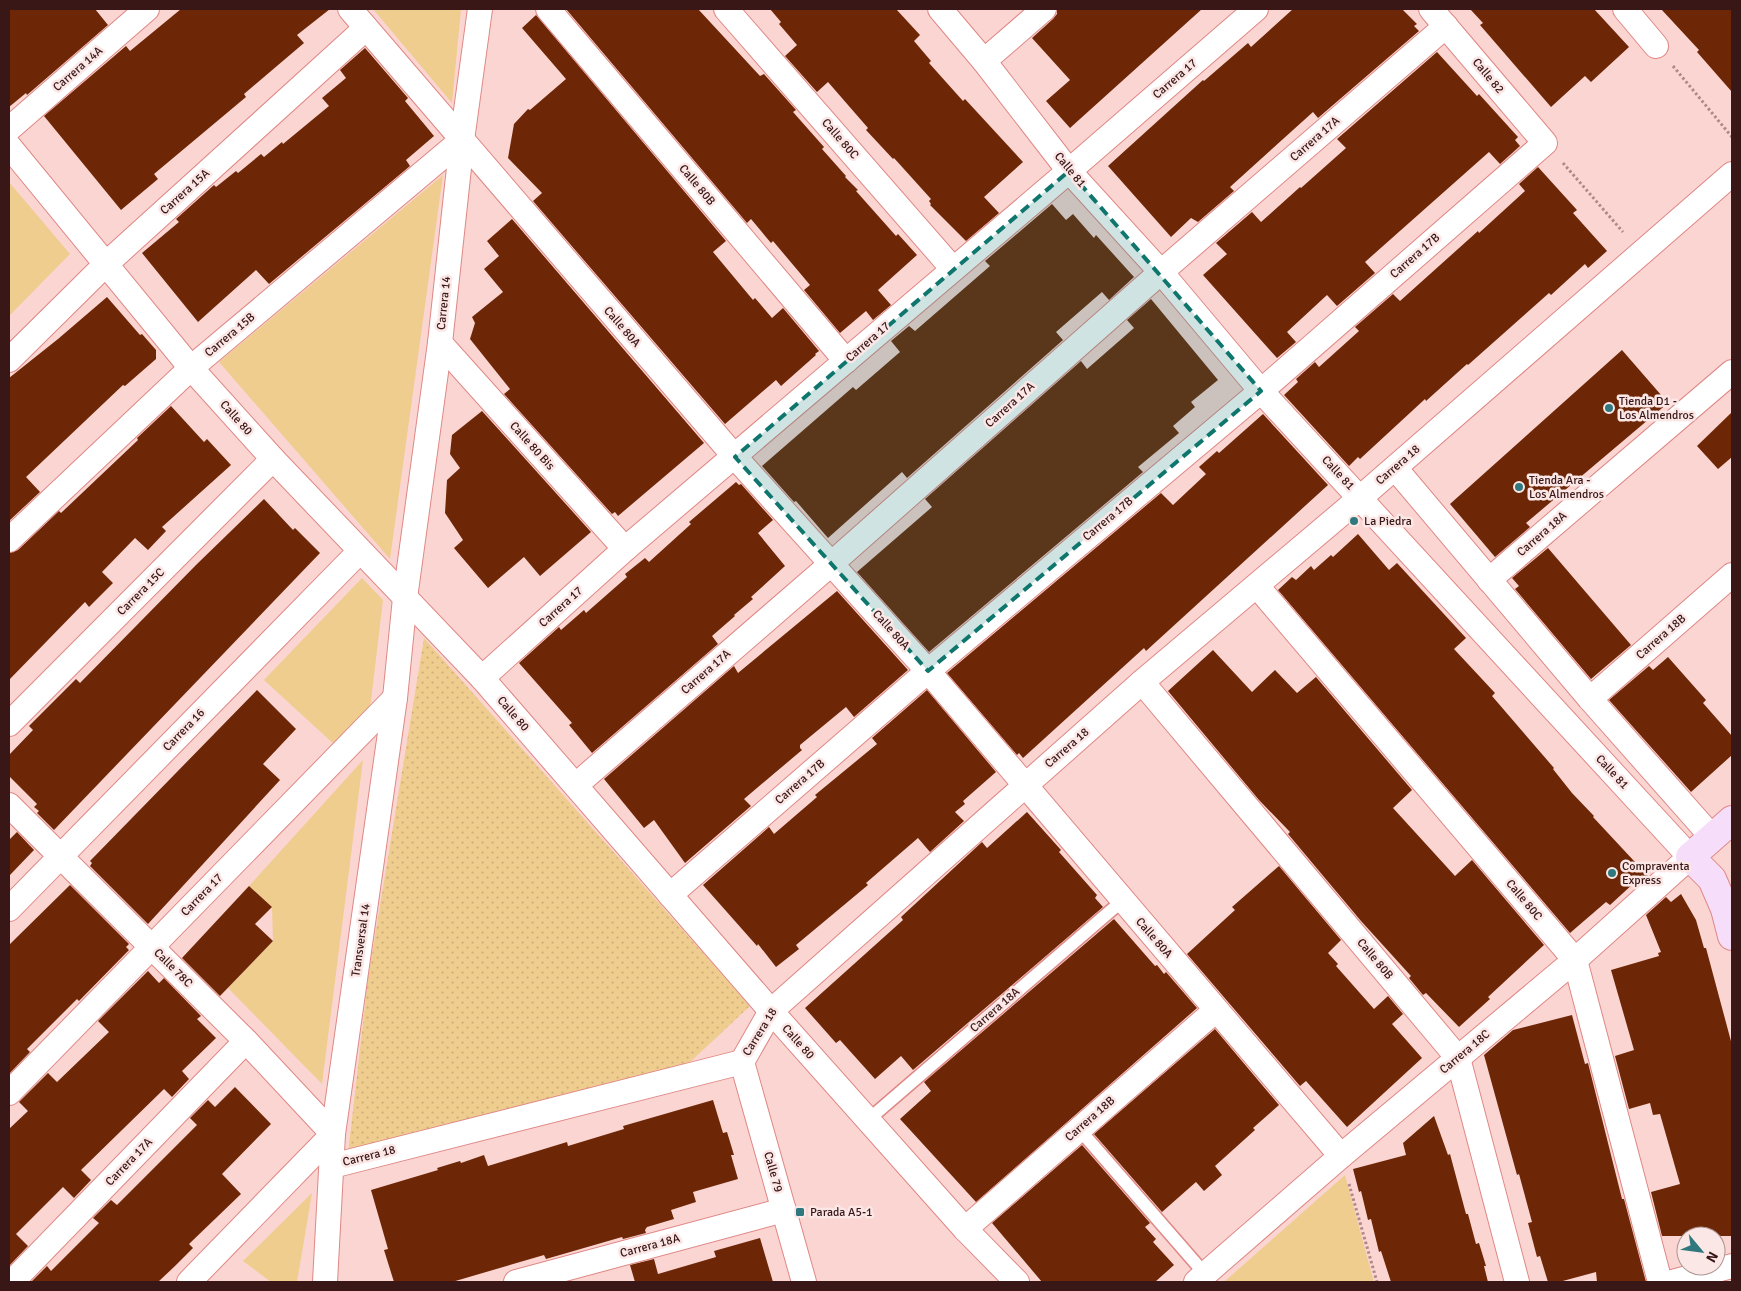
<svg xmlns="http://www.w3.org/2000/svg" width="1741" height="1291" font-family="Signika,sans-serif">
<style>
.green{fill:#efcd8e}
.park{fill:url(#park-dots)}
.building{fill:#6d2706}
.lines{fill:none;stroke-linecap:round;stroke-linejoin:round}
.lane-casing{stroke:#df8885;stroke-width:15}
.street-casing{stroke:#df8885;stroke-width:26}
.secondary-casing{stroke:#df8885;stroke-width:30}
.path{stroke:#ae8988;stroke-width:3;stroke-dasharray:2.5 2.5;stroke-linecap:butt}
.lane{stroke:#fff;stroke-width:12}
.street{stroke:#fff;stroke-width:24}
.secondary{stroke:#f6ddfa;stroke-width:28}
.marked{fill:#0f766e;fill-opacity:0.2;stroke:#0f766e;stroke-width:4;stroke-dasharray:10 6;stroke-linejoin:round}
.poi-dot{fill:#2f787e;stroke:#fbe7e6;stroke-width:2}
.labels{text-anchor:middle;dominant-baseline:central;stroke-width:5;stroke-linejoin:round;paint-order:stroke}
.street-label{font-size:12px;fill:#391717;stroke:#fbe7e6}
.poi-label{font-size:12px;fill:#391717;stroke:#fbe7e6;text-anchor:start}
</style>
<defs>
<pattern id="park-dots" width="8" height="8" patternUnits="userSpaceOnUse" patternTransform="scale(1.25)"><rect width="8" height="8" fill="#efcd8e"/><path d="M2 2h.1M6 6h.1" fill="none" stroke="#ceaf7a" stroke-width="1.8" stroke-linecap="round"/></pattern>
</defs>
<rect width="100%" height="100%" fill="#fbd5d2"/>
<g class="green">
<polygon points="373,9 461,9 452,103"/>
<polygon points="443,175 390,559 219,362"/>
<polygon points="9,182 70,254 9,316"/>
<polygon points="362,578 383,600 370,709 336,746 264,680"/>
<polygon points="363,760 322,1084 228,988 273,941 272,907 249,886"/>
<polygon points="1345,1175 1374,1282 1224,1282"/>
<polygon points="312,1193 297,1282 271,1282 243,1261"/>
</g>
<polygon class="park" points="424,638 750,1006 689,1063 348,1154 368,979"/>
<g class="building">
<polygon points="9,9 95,9 108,25 27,95 26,93 9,107"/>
<polygon points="181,9 330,9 297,35 304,43 244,94 246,97 154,174 158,179 121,210 44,116 126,46 130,51"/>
<polygon points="566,9 698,9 760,76 764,74 796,110 793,112 824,147 822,149 846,176 845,177 858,190 856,191 896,236 898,234 917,255 878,290 891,305 873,320 866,311 840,333 804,290 810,285 773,241 771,243 751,219 747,223"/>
<polygon points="770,9 896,9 920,35 914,41 931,61 929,63 963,101 965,99 1023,162 984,197 999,213 966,241 930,205 931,204 929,201 931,199 894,158 893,159 866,130 868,128 828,82 817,92 785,56 797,45 779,24 781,22"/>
<polygon points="1057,9 1202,9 1070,128 1046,101 1070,80 1032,38 1053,19 1057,14"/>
<polygon points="1293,9 1402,9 1417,24 1414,26 1419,31 1318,118 1313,112 1230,187 1234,191 1198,222 1191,218 1171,237 1108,166 1203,80 1204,81 1248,43 1251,47"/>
<polygon points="1470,9 1594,9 1629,47 1591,82 1585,76 1551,107 1480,25 1483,23"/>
<polygon points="1661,9 1732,9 1732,92 1697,52 1699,50"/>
<polygon points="536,15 726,241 713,252 753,300 755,298 772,318 783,308 819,351 815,354 816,355 781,386 776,380 725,424 533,201 542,193 508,158 514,124 528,109 530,110 566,79 522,28"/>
<polygon points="365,48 408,98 405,101 434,136 406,160 410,166 269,284 256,270 198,322 142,253 179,222 176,219 214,185 216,187 236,171 238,173 261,154 264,157 282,142 283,144 329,106 322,98 346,78 340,70"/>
<polygon points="1437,52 1477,96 1479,94 1518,137 1515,140 1520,146 1500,164 1489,152 1365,262 1375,273 1337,306 1327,295 1287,332 1296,342 1277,358 1203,275 1227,254 1216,243 1252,212 1261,222 1300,187 1301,188 1346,148 1337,139"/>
<polygon points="1538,167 1577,210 1573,213 1607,251 1588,268 1585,264 1551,295 1549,293 1468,365 1467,364 1426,401 1425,399 1360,459 1358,457 1349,466 1284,395 1298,382 1296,379 1315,362 1319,367 1359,331 1355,327 1393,294 1400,301 1478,231 1479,233 1525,191 1519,184"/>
<polygon points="1052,204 1066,220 1073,214 1094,238 1096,235 1134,277 1109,300 1102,292 1056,332 1063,340 907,478 902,472 828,538 796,501 794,502 762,466 853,387 856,390 900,352 891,341 909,326 915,331 990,266 985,261"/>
<polygon points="512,219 704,443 618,516 615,512 612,514 504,394 510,389 470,339 475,323 472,317 503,292 484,269 499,256 487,241"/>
<polygon points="107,297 140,335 142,334 156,350 156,359 125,386 123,385 26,477 40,492 9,521 9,378 58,339"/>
<polygon points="1151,299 1218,380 1191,402 1195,407 1173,426 1179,433 1138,467 1143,472 929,652 857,572 932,507 925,499 1081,361 1087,369 1134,328 1127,320"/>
<polygon points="1622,350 1668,403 1526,523 1530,527 1495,557 1450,504"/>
<polygon points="171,406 204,442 207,439 231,465 162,527 166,531 148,550 135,538 102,572 113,583 89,607 85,602 9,680 9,553 18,550 59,511 61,513 138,440 137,438"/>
<polygon points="482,411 591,532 540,576 524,557 488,588 454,548 463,540 445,513 447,480 460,468 450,454 452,435"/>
<polygon points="1732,412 1732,457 1718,469 1697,446"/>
<polygon points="1263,414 1328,485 1146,651 1144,648 1023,758 1019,753 1017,755 947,673 1161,493 1173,505 1206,474 1199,467 1217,451 1219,453"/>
<polygon points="736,482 739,485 741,484 773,520 758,533 785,566 751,597 753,599 734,615 735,616 712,636 718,644 592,753 569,725 572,723 519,663 559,627 561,630 584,610 586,613 627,577 625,574 645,558 649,562 691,524 689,522"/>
<polygon points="264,499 293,530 295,528 320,553 54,830 37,813 39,811 34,807 37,804 9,776 9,755 33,730 29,726 76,679 80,683 196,565"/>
<polygon points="1358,534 1389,570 1397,563 1466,638 1454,649 1495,693 1492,696 1554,768 1553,769 1572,793 1594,816 1593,817 1648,876 1635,887 1634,883 1610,905 1606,902 1570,933 1278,590 1292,577 1296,580 1311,566 1314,570 1331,555 1333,557"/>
<polygon points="1548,548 1631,645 1591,679 1515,589 1519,586 1512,578"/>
<polygon points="837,591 908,670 854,717 846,707 800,745 800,748 802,750 744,799 751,806 685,863 654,820 644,828 604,779 734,666 738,673"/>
<polygon points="1213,650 1252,692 1275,670 1297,693 1316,677 1412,790 1393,808 1455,876 1472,860 1544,945 1488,997 1490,999 1459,1027 1426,993 1423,995 1409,978 1411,976 1361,921 1288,834 1290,832 1259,800 1168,691"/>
<polygon points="1668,657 1706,700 1703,703 1732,736 1732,755 1691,792 1609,700 1649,666 1653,670"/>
<polygon points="257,690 296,729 263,764 280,780 148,924 90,866 92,863 90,861"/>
<polygon points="927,690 996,772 963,801 965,804 955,812 964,821 930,852 918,838 866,883 868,885 796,945 799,949 776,967 758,944 757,946 703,885 769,827 774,834 817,797 815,795 877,744 872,738"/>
<polygon points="1027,812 1061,850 1059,852 1097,895 1095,898 1103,907 913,1070 901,1056 875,1079 840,1040 836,1043 805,1008 903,920 901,917 982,842 987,848"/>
<polygon points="17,832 34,850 9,876 9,840"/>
<polygon points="1279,866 1341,940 1328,953 1338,964 1336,966 1374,1009 1388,996 1403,1014 1392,1024 1422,1058 1347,1127 1306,1081 1300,1086 1187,954 1235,910 1232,907"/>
<polygon points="70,885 129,944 126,947 129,950 79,1001 77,999 27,1049 30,1052 9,1074 9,945"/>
<polygon points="249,886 272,907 255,924 273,941 220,996 182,958"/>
<polygon points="1681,894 1696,920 1704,948 1706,948 1732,1045 1732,1236 1662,1236 1651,1192 1680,1184 1660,1114 1653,1115 1650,1103 1629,1109 1615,1056 1634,1050 1611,970 1659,956 1658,953 1661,952 1646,915 1666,897 1671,902"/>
<polygon points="1114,919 1155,966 1157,965 1164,974 1166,972 1197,1008 976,1202 900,1119 931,1091 924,1082"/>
<polygon points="148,971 159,983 164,978 201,1016 197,1019 216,1038 182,1071 189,1079 172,1097 164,1089 81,1170 91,1180 74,1198 63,1187 16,1234 28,1246 9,1266 9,1129 28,1111 19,1102 48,1073 57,1082 109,1032 98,1021"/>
<polygon points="1572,1015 1585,1064 1588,1063 1622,1199 1624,1199 1646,1282 1597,1282 1596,1272 1559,1282 1548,1282 1540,1256 1537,1257 1528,1223 1532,1222 1519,1174 1517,1175 1484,1055 1513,1030"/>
<polygon points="1215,1029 1279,1105 1253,1128 1255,1130 1215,1166 1222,1175 1204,1191 1196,1182 1162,1212 1094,1134"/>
<polygon points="235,1087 271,1124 222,1174 241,1194 189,1244 193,1248 175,1266 158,1282 31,1282 47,1266 51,1271 99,1223 93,1218 111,1200 117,1205 197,1125 190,1118 208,1100 215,1107"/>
<polygon points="713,1100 723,1133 727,1132 734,1155 731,1155 738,1179 693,1192 696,1202 671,1210 674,1219 647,1227 645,1230 646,1233 623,1239 622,1237 546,1259 544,1255 452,1282 394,1282 384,1250 388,1249 371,1190 438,1170 437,1168 460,1161 461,1163 484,1155 488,1166 567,1142 568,1146 624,1129 623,1126"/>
<polygon points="1434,1116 1448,1155 1450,1154 1466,1214 1468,1214 1476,1244 1479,1243 1486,1266 1484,1266 1488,1282 1391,1282 1381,1251 1379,1252 1371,1219 1368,1220 1361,1191 1359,1192 1353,1169 1406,1155 1403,1143"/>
<polygon points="1082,1145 1150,1223 1145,1227 1156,1239 1153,1242 1174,1265 1155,1282 1042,1282 992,1223"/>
<polygon points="760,1238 773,1282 635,1282 630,1265 654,1259 658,1274 716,1257 714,1251"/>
</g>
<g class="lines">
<g class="lane-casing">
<g id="lane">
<polyline points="868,1120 1122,901"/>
<polyline points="1079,1129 1205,1274"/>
</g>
</g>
<g class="street-casing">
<g id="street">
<polyline points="350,9 735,457 928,671 1341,1156"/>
<polyline points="548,9 846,361"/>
<polyline points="726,9 953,269"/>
<polyline points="940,9 984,61 1069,171 1161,272 1261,391 1690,857 1575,960 1341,1156 1196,1282"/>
<polyline points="1625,9 1656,46"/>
<polyline points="984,61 1044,9"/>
<polyline points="9,129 147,9"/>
<polyline points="9,146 191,368 273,459 482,678 771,1011 965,1229 1017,1282"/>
<polyline points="440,343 625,549"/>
<polyline points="9,360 106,264 366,28"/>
<polyline points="1395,468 1590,699 1712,837"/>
<polyline points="9,540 191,368 462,140"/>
<polyline points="1489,580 1732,372"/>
<polyline points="1257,586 1575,960 1660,1282"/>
<polyline points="482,678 625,549 1069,171 1256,9"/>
<polyline points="1142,682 1458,1058 1517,1282"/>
<polyline points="1590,699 1732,575"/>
<polyline points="9,724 273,459"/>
<polyline points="576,785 831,564 1161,272 1446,26"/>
<polyline points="9,805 246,1041 333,1134 189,1282"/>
<polyline points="670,895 928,671 1261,391 1545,143 1431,9"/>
<polyline points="9,909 360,551"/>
<polyline points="742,1062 804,1282"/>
<polyline points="9,1093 395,698"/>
<polyline points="332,1166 742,1062 771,1011 1142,682 1360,498 1732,174"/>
<polyline points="965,1229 1216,1010"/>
<polyline points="12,1282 246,1041"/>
<polyline points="325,1282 333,1134 395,698 405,598 440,343 462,140 480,9"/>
<polyline points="516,1282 784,1210"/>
<polyline points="1672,1282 1732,1266"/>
</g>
</g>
<g class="secondary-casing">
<polyline id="secondary" points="1732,820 1690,857 1712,879 1725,909 1732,936"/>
</g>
<g class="path">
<polyline points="1673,66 1732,137"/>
<polyline points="1563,163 1623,232"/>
<polyline points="1349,1184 1377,1282"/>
</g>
<use href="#lane" class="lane"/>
<use href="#street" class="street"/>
<use href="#secondary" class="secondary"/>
</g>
<path class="marked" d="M1069 171 1261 391 928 671 735 457Z"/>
<g class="poi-dot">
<circle cx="1609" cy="408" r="5"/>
<circle cx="1519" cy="487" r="5"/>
<circle cx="1354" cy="521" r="5"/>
<circle cx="1612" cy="873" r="5"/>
<rect x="795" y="1207" width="10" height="10" rx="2.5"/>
</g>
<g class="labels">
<g class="street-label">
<text transform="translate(78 69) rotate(-41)">Carrera 14A</text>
<text transform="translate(1488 76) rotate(50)">Calle 82</text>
<text transform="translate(1175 79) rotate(-41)">Carrera 17</text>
<text transform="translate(840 139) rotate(49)">Calle 80C</text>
<text transform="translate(1315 139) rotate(-41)">Carrera 17A</text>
<text transform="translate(1070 170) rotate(50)">Calle 81</text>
<text transform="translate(697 185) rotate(50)">Calle 80B</text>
<text transform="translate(185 192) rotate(-42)">Carrera 15A</text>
<text transform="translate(1415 256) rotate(-41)">Carrera 17B</text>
<text transform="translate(444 303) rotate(-84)">Carrera 14</text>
<text transform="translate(622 327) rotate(49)">Calle 80A</text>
<text transform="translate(230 335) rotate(-40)">Carrera 15B</text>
<text transform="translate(868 342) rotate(-41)">Carrera 17</text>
<text transform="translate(1010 405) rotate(-42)">Carrera 17A</text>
<text transform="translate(236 418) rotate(48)">Calle 80</text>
<text transform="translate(532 446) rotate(48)">Calle 80 Bis</text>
<text transform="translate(1398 465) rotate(-41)">Carrera 18</text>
<text transform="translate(1338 473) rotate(47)">Calle 81</text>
<text transform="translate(1108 519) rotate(-40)">Carrera 17B</text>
<text transform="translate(1542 534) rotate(-41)">Carrera 18A</text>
<text transform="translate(141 592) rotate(-45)">Carrera 15C</text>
<text transform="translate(561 607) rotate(-42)">Carrera 17</text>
<text transform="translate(891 630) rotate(48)">Calle 80A</text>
<text transform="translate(1661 637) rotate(-41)">Carrera 18B</text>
<text transform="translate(706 672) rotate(-41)">Carrera 17A</text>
<text transform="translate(513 714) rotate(49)">Calle 80</text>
<text transform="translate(184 730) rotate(-46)">Carrera 16</text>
<text transform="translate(1067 748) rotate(-41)">Carrera 18</text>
<text transform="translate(1612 772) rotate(47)">Calle 81</text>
<text transform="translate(800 782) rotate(-41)">Carrera 17B</text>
<text transform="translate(202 895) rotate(-46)">Carrera 17</text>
<text transform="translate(1524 900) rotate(50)">Calle 80C</text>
<text transform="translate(1154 938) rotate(49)">Calle 80A</text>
<text transform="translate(361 940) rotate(-82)">Transversal 14</text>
<text transform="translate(1375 959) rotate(50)">Calle 80B</text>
<text transform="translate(173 968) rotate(45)">Calle 78C</text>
<text transform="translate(995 1010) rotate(-41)">Carrera 18A</text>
<text transform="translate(760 1032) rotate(-58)">Carrera 18</text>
<text transform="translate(798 1042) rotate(48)">Calle 80</text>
<text transform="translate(1465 1052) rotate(-40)">Carrera 18C</text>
<text transform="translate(1090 1119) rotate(-41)">Carrera 18B</text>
<text transform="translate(369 1156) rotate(-14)">Carrera 18</text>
<text transform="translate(129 1162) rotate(-46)">Carrera 17A</text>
<text transform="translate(773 1172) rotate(74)">Calle 79</text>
<text transform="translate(650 1246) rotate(-15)">Carrera 18A</text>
</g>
<g class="poi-label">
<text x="1619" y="401">Tienda D1 -<tspan x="1619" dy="14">Los Almendros</tspan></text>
<text x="1529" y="480">Tienda Ara -<tspan x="1529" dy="14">Los Almendros</tspan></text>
<text x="1364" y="521">La Piedra</text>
<text x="1622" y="866">Compraventa<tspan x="1622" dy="14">Express</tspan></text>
<text x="810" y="1212">Parada A5-1</text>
</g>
</g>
<rect width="1741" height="1291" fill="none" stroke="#391717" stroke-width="20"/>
<g transform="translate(1701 1251) rotate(119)"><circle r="24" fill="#fbe7e6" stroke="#ad9493"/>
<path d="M0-4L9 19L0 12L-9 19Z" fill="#2f787e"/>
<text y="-8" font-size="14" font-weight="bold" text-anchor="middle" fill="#391717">N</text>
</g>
</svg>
